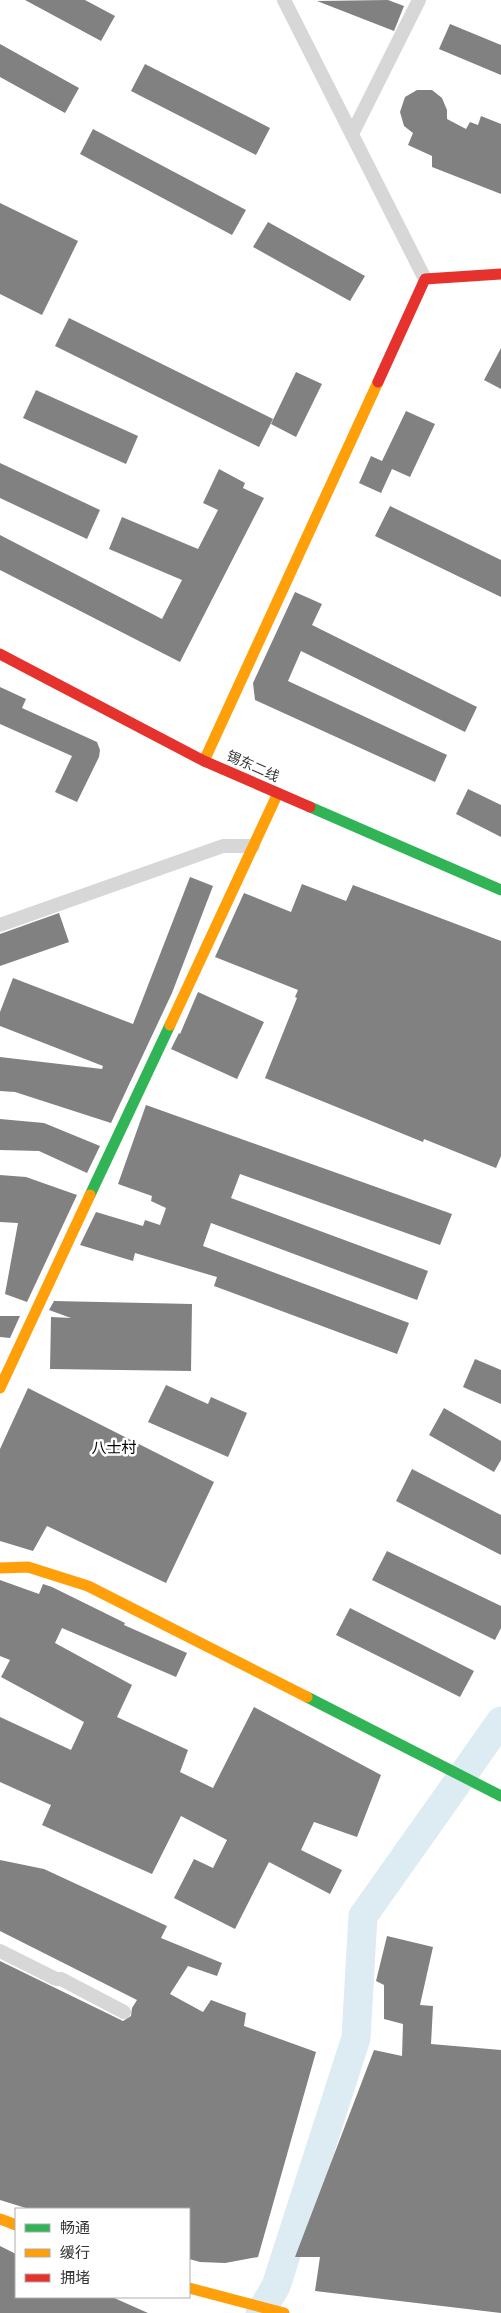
<svg xmlns="http://www.w3.org/2000/svg" width="501" height="2313" font-family="'Archivo Narrow','Noto Sans SC',sans-serif">
<style>
.lines{fill:none;stroke-linecap:round;stroke-linejoin:round}
.river{stroke:#ddebf3;stroke-width:29}
.building{fill:#818181}
.street{stroke:#d7d7d7;stroke-width:14}
.fast{stroke:#30b455;stroke-width:11}
.slow{stroke:#ff9f0a;stroke-width:11}
.jam{stroke:#e5322d;stroke-width:11}
.labels{text-anchor:middle;dominant-baseline:central;stroke-width:5;stroke-linejoin:round;paint-order:stroke}
.street-label{font-size:14px;fill:#333;stroke:#fff}
.neighbourhood-label{font-size:15px;fill:#000;stroke:#fff}
</style>
<rect width="100%" height="100%" fill="#fff"/>
<g class="lines">
<polyline class="river" points="260,2313 276,2286 356,2038 363,1916 501,1721"/>
</g>
<g class="building">
<polygon points="25,0 85,0 115,16 101,41"/>
<polygon points="388,0 404,6 394,31 317,1"/>
<polygon points="450,24 501,45 501,75 439,49"/>
<polygon points="0,44 79,88 65,113 0,77"/>
<polygon points="145,64 270,128 256,155 131,91"/>
<polygon points="417,90 432,90 442,98 447,110 447,119 466,129 470,122 478,125 481,116 501,124 501,194 432,167 432,156 408,145 413,133 404,126 400,112 405,97"/>
<polygon points="93,129 246,210 232,235 80,154"/>
<polygon points="0,203 78,241 42,315 0,294"/>
<polygon points="268,222 365,276 350,301 253,247"/>
<polygon points="69,318 273,419 259,447 55,346"/>
<polygon points="501,348 501,389 484,380"/>
<polygon points="296,372 322,384 296,437 271,424"/>
<polygon points="36,390 138,436 126,464 23,418"/>
<polygon points="406,411 435,424 410,477 392,469 381,493 359,483 371,456 382,461"/>
<polygon points="0,463 100,510 87,539 0,498"/>
<polygon points="219,469 245,483 243,488 264,498 180,662 0,570 0,535 162,619 182,580 109,549 122,517 198,549 218,510 203,503"/>
<polygon points="390,506 501,560 501,597 375,536"/>
<polygon points="295,592 322,604 312,625 477,707 465,732 301,651 288,681 447,755 435,782 255,700 253,683"/>
<polygon points="0,687 26,699 22,708 97,742 100,750 99,757 77,802 55,792 72,756 0,724"/>
<polygon points="468,789 501,805 501,837 456,814"/>
<polygon points="190,877 213,886 172,993 111,1123 15,1092 0,1091 0,1057 102,1069 103,1066 0,1026 0,1012 13,978 133,1024"/>
<polygon points="302,884 346,901 353,885 501,941 501,1156 496,1168 424,1139 423,1142 265,1078 297,998 295,997 298,990 215,957 244,893 291,912"/>
<polygon points="59,913 69,942 0,966 0,934"/>
<polygon points="198,992 264,1022 237,1079 171,1049 179,1033 180,1034"/>
<polygon points="146,1105 452,1214 440,1245 240,1174 231,1198 428,1271 417,1300 211,1223 203,1246 409,1323 397,1354 214,1286 217,1277 135,1253 133,1261 80,1245 96,1212 143,1226 145,1220 160,1225 166,1208 151,1201 152,1196 118,1184"/>
<polygon points="0,1119 44,1123 100,1146 87,1173 39,1151 0,1150"/>
<polygon points="0,1175 26,1177 77,1195 27,1302 5,1294 18,1223 0,1222"/>
<polygon points="54,1301 192,1304 191,1371 50,1369 51,1317 71,1318 49,1310"/>
<polygon points="0,1316 20,1316 10,1338 0,1337"/>
<polygon points="475,1359 501,1370 501,1404 463,1387"/>
<polygon points="166,1385 208,1404 211,1397 247,1413 228,1457 148,1422"/>
<polygon points="28,1388 214,1482 166,1583 47,1526 33,1551 0,1541 0,1449"/>
<polygon points="444,1408 501,1441 501,1460 494,1472 429,1435"/>
<polygon points="412,1469 501,1515 501,1555 396,1501"/>
<polygon points="387,1551 501,1606 501,1628 495,1640 372,1580"/>
<polygon points="0,1580 39,1594 43,1584 52,1587 125,1623 124,1625 187,1653 176,1677 62,1628 55,1643 132,1685 117,1717 188,1750 180,1772 213,1788 254,1707 381,1775 357,1837 314,1822 301,1850 342,1870 330,1894 269,1862 235,1929 174,1898 194,1859 213,1868 227,1840 181,1816 152,1874 42,1825 51,1805 0,1782 0,1717 71,1750 84,1722 1,1677 10,1660 0,1656"/>
<polygon points="350,1608 474,1671 460,1697 336,1635"/>
<polygon points="0,1860 44,1869 167,1926 161,1938 222,1963 217,1976 188,1966 170,1994 203,2012 211,2000 246,2013 244,2026 316,2052 258,2257 225,2263 200,2262 189,2259 189,2209 29,2209 0,2200 0,1961 123,2021 131,2016 132,2008 137,2000 0,1931"/>
<polygon points="387,1936 433,1947 420,2005 433,2006 431,2044 501,2050 501,2313 315,2291 320,2257 295,2257 374,2050 402,2056 403,2024 384,2019 384,1985 376,1981"/>
<polygon points="0,2246 16,2254 16,2297 112,2297 148,2313 0,2313"/>
</g>
<g class="lines">
<g class="street">
<polyline points="284,0 425,279"/>
<polyline points="352,134 419,0"/>
<polyline points="0,925 223,846 253,846"/>
<polyline points="0,1951 56,1979 61,1979 124,2012"/>
</g>
<g class="fast">
<polyline points="310,807 501,890"/>
<polyline points="90,1195 170,1025"/>
<polyline points="307,1697 501,1796"/>
</g>
<g class="slow">
<polyline points="204,761 378,382"/>
<polyline points="170,1025 278,793"/>
<polyline points="0,1388 90,1195"/>
<polyline points="0,1568 28,1567 88,1586 307,1697"/>
<polyline points="0,2219 16,2225"/>
<polyline points="189,2288 284,2313"/>
</g>
<g class="jam">
<polyline points="378,382 425,279 501,274"/>
<polyline points="0,654 204,761 310,807"/>
</g>
</g>
<g class="labels">
<g class="street-label">
<text transform="translate(253 766) rotate(24)">锡东二线</text>
</g>
<g class="neighbourhood-label">
<text x="114" y="1447">八士村</text>
</g>
</g>
<rect x="15" y="2208" width="175" height="90" fill="#ffffff" stroke="#adadad"/>
<rect x="25" y="2224" width="25" height="8" fill="#30b455" stroke="#adadad"/>
<text x="60" y="2233" font-size="15" fill="#333333">畅通</text>
<rect x="25" y="2249" width="25" height="8" fill="#ff9f0a" stroke="#adadad"/>
<text x="60" y="2258" font-size="15" fill="#333333">缓行</text>
<rect x="25" y="2274" width="25" height="8" fill="#e5322d" stroke="#adadad"/>
<text x="60" y="2283" font-size="15" fill="#333333">拥堵</text>
</svg>
